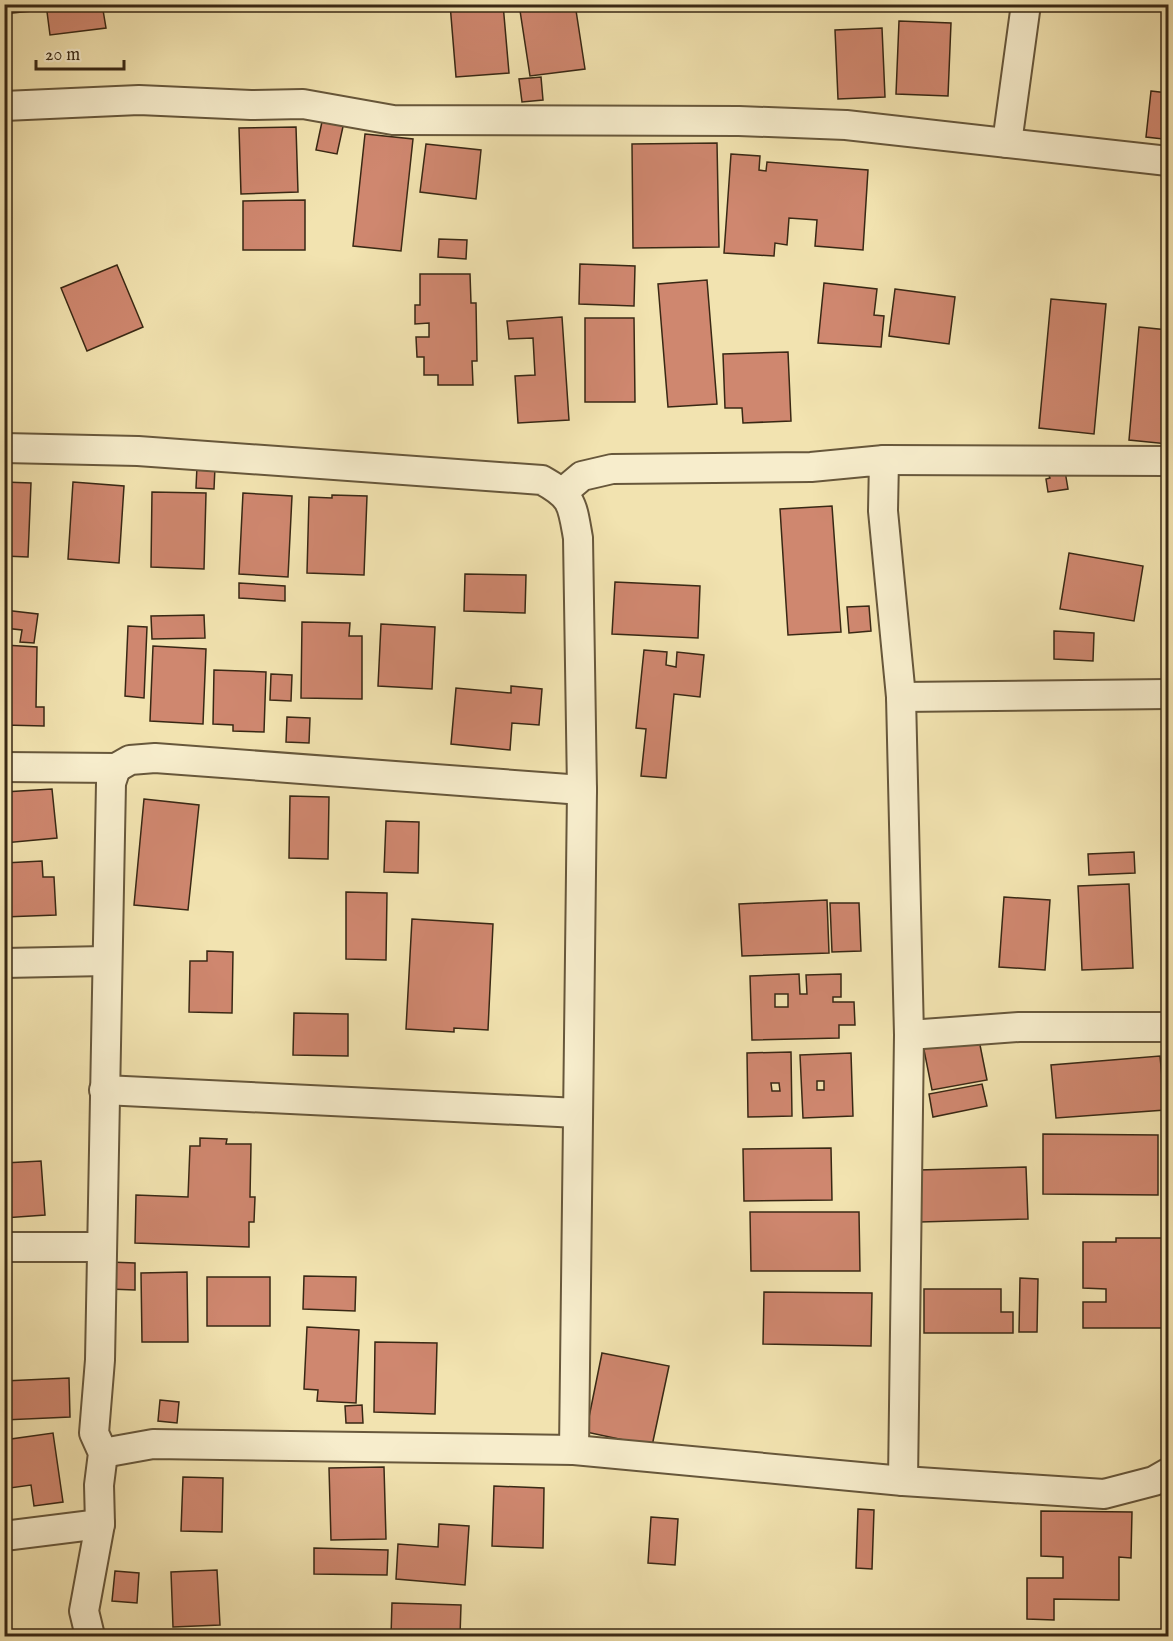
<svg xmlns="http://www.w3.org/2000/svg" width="1173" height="1641" font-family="'IM FELL English',serif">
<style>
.building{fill:#cf876f;stroke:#392814;stroke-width:1.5;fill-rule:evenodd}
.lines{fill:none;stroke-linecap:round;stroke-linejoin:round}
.minor-casing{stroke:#67573b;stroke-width:32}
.minor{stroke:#f7edcc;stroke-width:28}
</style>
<rect width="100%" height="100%" fill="#f2e3b0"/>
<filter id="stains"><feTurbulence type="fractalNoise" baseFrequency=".00333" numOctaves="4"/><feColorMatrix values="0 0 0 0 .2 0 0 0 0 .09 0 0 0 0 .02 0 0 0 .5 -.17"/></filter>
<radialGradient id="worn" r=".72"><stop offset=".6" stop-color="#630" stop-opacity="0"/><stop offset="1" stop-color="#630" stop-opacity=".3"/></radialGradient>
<g class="building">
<polygon points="4,4 30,4 31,11 4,14"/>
<polygon points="46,4 102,4 106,28 50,35"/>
<polygon points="142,4 190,4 190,8 142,10"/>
<polygon points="450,4 503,4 509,73 456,77"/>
<polygon points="519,4 575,4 585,69 530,76"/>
<polygon points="899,21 951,23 948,96 896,94"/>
<polygon points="882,28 885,97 838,99 835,30"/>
<polygon points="541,77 543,100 522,102 519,79"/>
<polygon points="1151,91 1168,93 1163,139 1146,137"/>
<polygon points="323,117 344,122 337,154 316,150"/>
<polygon points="296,127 298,192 241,194 239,128"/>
<polygon points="365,134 413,139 401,251 353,246"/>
<polygon points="717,143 719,247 633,248 632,144"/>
<polygon points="426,144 481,150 476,199 420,192"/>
<polygon points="731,154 760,156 759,170 766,171 767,162 868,170 863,250 815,246 817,220 789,218 787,245 775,243 774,256 724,253"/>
<polygon points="305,200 305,250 243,250 243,201"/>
<polygon points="439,239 467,240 466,259 438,257"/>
<polygon points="580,264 635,266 634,306 579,304"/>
<polygon points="117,265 143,327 87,351 61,288"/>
<polygon points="420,274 470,274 471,303 476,303 477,361 472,361 473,385 438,385 438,375 424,375 424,357 417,357 416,337 429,337 429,323 415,324 415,305 420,305"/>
<polygon points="707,280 717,404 668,407 658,284"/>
<polygon points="824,283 877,289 874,315 884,316 881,347 818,343"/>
<polygon points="895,289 955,297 949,344 889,336"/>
<polygon points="1051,299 1106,304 1094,434 1039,428"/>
<polygon points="562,317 569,420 518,423 515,376 535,375 533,338 509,339 507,321"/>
<polygon points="585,318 634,318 635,402 585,402"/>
<polygon points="1139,327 1168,330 1168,444 1129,440"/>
<polygon points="788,352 791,421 743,423 742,408 725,408 723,354"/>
<polygon points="197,466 215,467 214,489 196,488"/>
<polygon points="1065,471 1068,489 1048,492 1046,479 1050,478 1048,473"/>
<polygon points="4,482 31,483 28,557 4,556"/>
<polygon points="73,482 124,486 119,563 68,559"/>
<polygon points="152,492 206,493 204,569 151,567"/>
<polygon points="243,493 292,496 288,577 239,574"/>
<polygon points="332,495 367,496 364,575 307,573 309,497 332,498"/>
<polygon points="832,506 841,632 788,635 780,509"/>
<polygon points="1069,553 1143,566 1134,621 1060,609"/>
<polygon points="465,574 526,575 525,613 464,611"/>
<polygon points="615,582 700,586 698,638 612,634"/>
<polygon points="239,583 285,586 285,601 239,598"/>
<polygon points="869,606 871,631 849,633 847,607"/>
<polygon points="4,610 38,614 34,643 20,642 22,630 4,628"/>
<polygon points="204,615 205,638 152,639 151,616"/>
<polygon points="302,622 350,623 349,636 362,636 362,699 301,698"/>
<polygon points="381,624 435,627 432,689 378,686"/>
<polygon points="128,626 147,627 144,698 125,696"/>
<polygon points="1054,631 1094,633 1093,661 1054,659"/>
<polygon points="4,645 37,647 36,707 44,707 44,726 4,725"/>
<polygon points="153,646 206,649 203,724 150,721"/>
<polygon points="644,650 667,652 666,665 676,667 677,652 704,655 700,697 674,694 666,778 641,776 646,729 636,728"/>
<polygon points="214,670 266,672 264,732 233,731 233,725 213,724"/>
<polygon points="271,674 292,675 291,701 270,700"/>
<polygon points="511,686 542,689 539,725 512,723 510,750 451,744 456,688 511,693"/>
<polygon points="287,717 310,718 309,743 286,742"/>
<polygon points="52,789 57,838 4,843 4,792"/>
<polygon points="290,796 329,797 328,859 289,858"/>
<polygon points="144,799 199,805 188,910 134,905"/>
<polygon points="386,821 419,822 418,873 384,872"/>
<polygon points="1134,852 1135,873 1089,875 1088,854"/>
<polygon points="42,861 43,877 54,877 56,915 4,917 4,863"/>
<polygon points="1129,884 1133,968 1082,970 1078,886"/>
<polygon points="346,892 387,893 386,960 346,959"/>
<polygon points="1004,897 1050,900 1045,970 999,967"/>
<polygon points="827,900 829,953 742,956 739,904"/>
<polygon points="830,903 859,903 861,951 832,952"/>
<polygon points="412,919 493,924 488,1030 454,1028 454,1032 406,1029"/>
<polygon points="207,951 233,952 232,1013 189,1012 190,961 207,961"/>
<path d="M799 974 800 994H807L806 975 841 974V997H833V1002H854L855 1025H839V1038L752 1040 750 976ZM775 994H788V1007H775Z"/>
<polygon points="294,1013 348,1014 348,1056 293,1055"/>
<polygon points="978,1035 987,1080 932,1090 923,1045"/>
<path d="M791 1052 792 1116 748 1117 747 1053ZM771 1083H779L780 1091H772Z"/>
<path d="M851 1053 853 1116 803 1118 800 1055ZM817 1081H824V1090H817Z"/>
<polygon points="1160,1056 1165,1110 1056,1118 1051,1065"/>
<polygon points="982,1084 987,1106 933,1117 929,1094"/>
<polygon points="1043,1134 1158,1135 1158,1195 1043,1194"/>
<polygon points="200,1138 227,1139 226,1144 251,1144 250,1197 255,1197 254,1222 249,1222 249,1247 135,1243 136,1195 188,1197 190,1146 200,1146"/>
<polygon points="831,1148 832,1200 744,1201 743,1149"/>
<polygon points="41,1161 45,1215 4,1218 4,1163"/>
<polygon points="1026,1167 1028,1219 920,1222 919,1170"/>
<polygon points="750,1212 859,1212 860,1271 751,1271"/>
<polygon points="1116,1238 1162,1238 1162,1328 1083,1328 1083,1302 1106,1302 1106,1289 1083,1288 1083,1242 1116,1242"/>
<polygon points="109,1262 135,1263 135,1290 109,1289"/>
<polygon points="187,1272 188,1342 142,1342 141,1273"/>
<polygon points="304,1276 356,1277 355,1311 303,1309"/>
<rect x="207" y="1277" width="63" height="49"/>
<polygon points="1020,1278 1038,1279 1037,1332 1019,1332"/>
<polygon points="924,1289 1001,1289 1001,1312 1013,1312 1013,1333 924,1333"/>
<polygon points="764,1292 872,1293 871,1346 763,1344"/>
<polygon points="307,1327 359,1330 356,1403 317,1401 318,1390 304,1389"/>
<polygon points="375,1342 437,1343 435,1414 374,1412"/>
<polygon points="602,1353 669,1366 652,1446 586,1432"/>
<polygon points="69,1378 70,1417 4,1420 4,1381"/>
<polygon points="160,1400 179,1402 177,1423 158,1421"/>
<polygon points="362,1405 363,1423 346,1423 345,1406"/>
<polygon points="53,1433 63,1502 34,1506 31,1485 10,1488 4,1440"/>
<polygon points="384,1467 386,1539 331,1540 329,1468"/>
<polygon points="183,1477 223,1478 222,1532 181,1531"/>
<polygon points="494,1486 544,1488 543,1548 492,1546"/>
<polygon points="858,1509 874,1510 872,1569 856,1568"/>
<polygon points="1041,1511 1132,1512 1131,1558 1119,1557 1119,1600 1054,1599 1054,1620 1027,1619 1027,1578 1063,1578 1063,1557 1041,1556"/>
<polygon points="651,1517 678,1519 675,1565 648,1563"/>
<polygon points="439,1524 469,1526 465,1585 396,1579 398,1544 438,1547"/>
<polygon points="314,1548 388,1550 387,1575 314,1574"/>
<polygon points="217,1570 220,1625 173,1627 171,1572"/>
<polygon points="115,1571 139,1573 137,1603 112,1601"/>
<polygon points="392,1603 461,1605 460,1636 391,1636"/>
</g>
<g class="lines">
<g class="minor-casing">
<g id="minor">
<polyline points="4,106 139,100 251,105 303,104 393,120 739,121 846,125 1168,161"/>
<polyline points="1007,143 1026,4"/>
<path d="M4 448 138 451 542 480C573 497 572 504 578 538L582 790 574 1450"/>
<polyline points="884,460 1168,461"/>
<polyline points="563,492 582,476 612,469 811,467 884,460 883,511 901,697 909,1035 903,1481"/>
<polyline points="901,697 1168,694"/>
<polyline points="4,767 116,768 130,760 155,758 582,790"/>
<polyline points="4,963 106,961"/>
<polyline points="909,1035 1019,1027 1168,1027"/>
<polyline points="104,1090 578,1113"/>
<polyline points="4,1247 101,1247"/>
<polyline points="103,1453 153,1444 574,1450 903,1481 1104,1494 1154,1481 1168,1473"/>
<polyline points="4,1536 100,1524"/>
<polyline points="90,1636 84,1611 100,1524 99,1485 103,1453 94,1433 100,1360 111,783 116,768"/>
</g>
</g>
<use href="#minor" class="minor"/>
</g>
<rect width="1173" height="1641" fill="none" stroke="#f2e3b0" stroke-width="24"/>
<rect x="6" y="6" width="1161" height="1629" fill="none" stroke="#392814" stroke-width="3"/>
<rect x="12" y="12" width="1149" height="1617" fill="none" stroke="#392814" stroke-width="1.5"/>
<path d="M36 60v9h88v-9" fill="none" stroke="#392814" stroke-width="3"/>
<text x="45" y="60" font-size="18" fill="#392814" stroke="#f7edcc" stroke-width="4.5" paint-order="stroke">20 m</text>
<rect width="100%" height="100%" filter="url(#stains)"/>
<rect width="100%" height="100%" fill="url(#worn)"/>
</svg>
